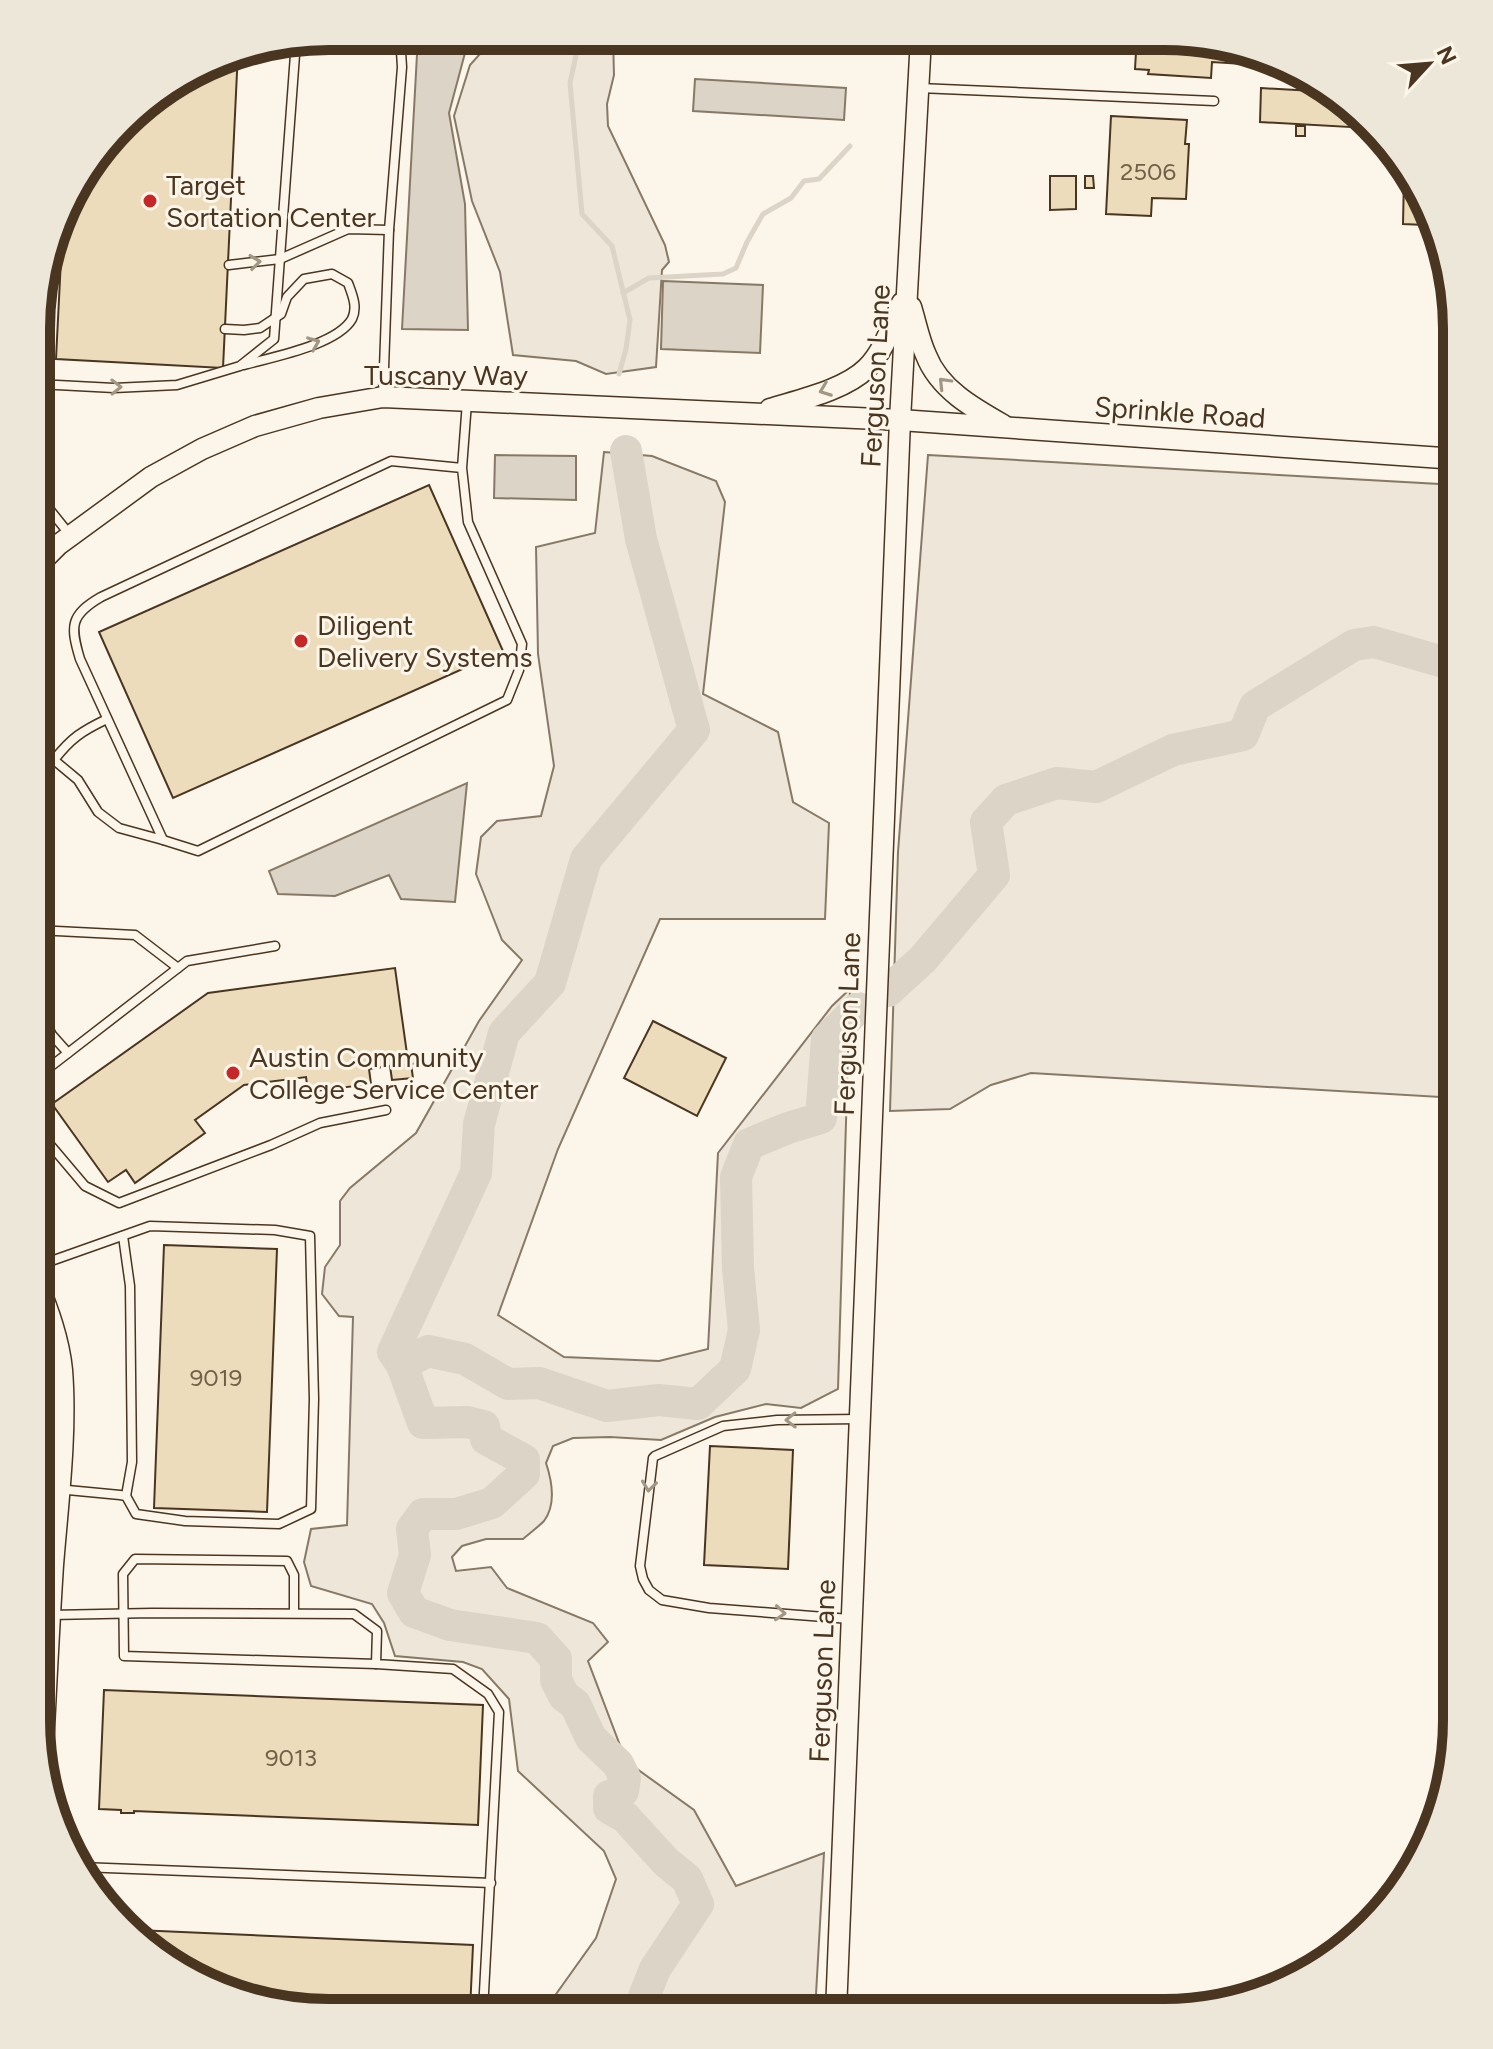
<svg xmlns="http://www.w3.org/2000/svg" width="1493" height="2049" font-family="Figtree,sans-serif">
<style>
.green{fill:#ede6d9;stroke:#887966;stroke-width:2}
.water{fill:#dcd4c6;stroke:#887966;stroke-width:2}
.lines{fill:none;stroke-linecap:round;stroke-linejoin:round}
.stream{stroke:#dcd4c6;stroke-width:5}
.river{stroke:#dcd4c6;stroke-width:32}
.building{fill:#ecdcbc;stroke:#4a3520;stroke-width:2}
.service-casing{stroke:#4a3520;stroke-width:11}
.tertiary-casing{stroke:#4a3520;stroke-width:23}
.service{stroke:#fbf6e9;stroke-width:8}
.tertiary{stroke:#fbf6e9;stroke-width:20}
.oneway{stroke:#a29684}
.poi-dot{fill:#c62828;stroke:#fbf6e9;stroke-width:3}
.labels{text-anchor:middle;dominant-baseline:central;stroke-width:6;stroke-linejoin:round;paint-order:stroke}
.number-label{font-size:24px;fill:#725f47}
.poi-label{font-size:28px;fill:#4a3520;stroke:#fbf6e9;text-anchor:start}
.street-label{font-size:28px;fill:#4a3520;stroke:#fbf6e9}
.rim{fill:none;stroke:#4a3520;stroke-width:10}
</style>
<rect width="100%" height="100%" fill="#fbf6e9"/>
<g class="green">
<polygon points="496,36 613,37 614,75 607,104 608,126 665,245 669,262 662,270 656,367 606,374 576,361 513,355 500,272 472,201 454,116 470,65"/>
<path d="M604 452 652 456 716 481 725 502 703 694 778 732 793 802 829 823 825 919H660L558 1149 498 1315 564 1357 659 1361 708 1349 718 1153 832 1006 850 989 838 1389 801 1408 766 1404 715 1417 661 1440 610 1437 573 1438 553 1446 546 1463C552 1481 556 1505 544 1521 538 1527 530 1533 523 1539H486L462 1546 452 1557 456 1571 491 1567 507 1588 593 1623 608 1642 588 1661 626 1761 694 1810 736 1886 824 1853 815 2012 544 2011 596 1938 616 1879 604 1851 518 1771 509 1699 482 1669 463 1662 395 1656 384 1623 372 1604 311 1586 304 1562 311 1529 347 1525 353 1317 339 1316 322 1294 325 1267 340 1245V1201L350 1188 416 1133 479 1021 522 960 502 940 476 874 481 837 497 821 541 816 554 766 538 654 536 547 595 533Z"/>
<polygon points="928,455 1457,485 1457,1098 1031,1073 991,1085 950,1109 890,1111 898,852"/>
</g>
<g class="water">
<polygon points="418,36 469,38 449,113 465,204 468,330 402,329"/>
<polygon points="695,79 846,88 844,120 693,111"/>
<polygon points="663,281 763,285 760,353 661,349"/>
<polygon points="495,455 576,456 576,500 494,498"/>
<polygon points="467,783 455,902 401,899 389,875 335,896 278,894 269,871"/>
</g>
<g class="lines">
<g class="stream">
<polyline points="580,37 570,83 582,214 612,246 630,320 626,349 619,374"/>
<polyline points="623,293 649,278 723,274 736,268 747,242 763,214 791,198 804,181 819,179 850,146"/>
</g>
<g class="river">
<polyline points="626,451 641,539 694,730 586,859 550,983 504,1033 479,1124 476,1173 393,1352 402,1365 423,1423 467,1422 484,1426 486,1439 524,1460 524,1474 492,1503 456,1514 423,1514 412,1529 415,1555 403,1593 414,1612 450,1625 537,1638 556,1659 556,1680 564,1696 575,1704 591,1738 618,1764 625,1778 623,1791 609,1796 609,1808 625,1817 666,1862 687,1879 698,1904 655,1969 638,2012"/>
<polyline points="888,991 923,959 994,875 986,822 1006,800 1057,783 1096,787 1173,750 1243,735 1255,706 1354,645 1374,642 1457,666"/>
<polyline points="402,1365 428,1351 465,1359 508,1384 539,1383 607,1406 659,1400 698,1404 735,1369 744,1330 738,1268 736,1177 749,1144 788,1128 821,1118 827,1039 858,1008"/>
</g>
</g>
<g class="building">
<polygon points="1134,38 1203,39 1258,61 1258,65 1212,62 1211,78 1148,74 1149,70 1135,69 1136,52 1133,52"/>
<polygon points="238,51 223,368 56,359 63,219 75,183 136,108 234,52"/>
<polygon points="1261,88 1331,92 1342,96 1367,128 1260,122"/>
<polygon points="1111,116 1187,120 1185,144 1189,144 1186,199 1152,198 1151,216 1106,214"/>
<rect x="1296" y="126" width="9" height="10"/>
<polygon points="1050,176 1076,176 1076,209 1050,210"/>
<polygon points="1085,176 1093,176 1094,188 1085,188"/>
<polygon points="1404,177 1409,177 1426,197 1425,225 1403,224"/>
<polygon points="429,485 503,651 173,798 99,632"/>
<polygon points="395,968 407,1054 416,1053 417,1063 411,1064 413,1078 392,1080 390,1066 369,1069 371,1084 308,1092 306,1077 244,1085 195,1120 205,1133 135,1183 126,1170 108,1182 52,1104 208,993"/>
<polygon points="653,1021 726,1058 697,1116 624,1078"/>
<polygon points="164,1245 277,1249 267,1512 154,1508"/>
<polygon points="710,1446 793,1450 788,1569 704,1565"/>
<polygon points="104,1690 483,1705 478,1825 134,1811 134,1813 121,1813 121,1810 99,1809"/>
<polygon points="136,1930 473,1945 470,2011 291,2011 166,1963"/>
</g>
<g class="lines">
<g class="service-casing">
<g id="service">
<polyline points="727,37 738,42 921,44"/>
<polyline points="919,88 1214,101"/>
<polyline points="229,265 280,259 348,229 389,230"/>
<path d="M225 329 244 330 260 328 281 314 287 297 304 279 332 274 348 283C352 294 358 307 352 319 337 345 272 357 244 365"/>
<polyline points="38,384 114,388 177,385 240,366 274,339 296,41"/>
<polyline points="383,396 389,230 402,67 400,36"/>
<path d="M462 468 468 522 522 644 519 670 507 700 198 851 163 840 80 659C70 626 70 615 101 597L391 461 462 468 467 402"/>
<polyline points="38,495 70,535"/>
<polyline points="38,754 54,760 78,780 98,812 119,828 163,840"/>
<path d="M54 760C71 738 82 731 107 719"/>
<polyline points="37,930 135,935 178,968"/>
<polyline points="37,1006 52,1035 68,1053"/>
<polyline points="37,1077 187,961 275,946"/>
<polyline points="37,1117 41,1134 38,1135"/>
<polyline points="41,1134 85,1186 119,1203 271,1145 320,1123 386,1110"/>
<polyline points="123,1236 130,1286 132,1462 126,1496"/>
<polyline points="36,1487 120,1495 126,1496 136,1514 185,1521 279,1524 311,1509 314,1399 310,1236 275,1230 150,1226 37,1266"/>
<polyline points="294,1613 294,1575 287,1561 135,1559 123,1574 124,1656 376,1664"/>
<polyline points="50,1615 152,1613 354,1614 377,1631 376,1664 453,1669 488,1694 499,1712 483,2011"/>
<polyline points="850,1619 709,1608 662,1600 649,1590 643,1579 640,1566 653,1458 655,1456 723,1426 777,1420 859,1419"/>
<polyline points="81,1867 491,1883"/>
</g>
</g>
<g class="tertiary-casing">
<g id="tertiary">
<path d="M911 307C916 323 919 340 926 355 939 389 973 408 1003 425"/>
<path d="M770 409C799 400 845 390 867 368 884 351 892 325 902 303"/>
<polyline points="38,565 58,545 151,477 202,449 255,426 319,408 383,397 900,420 1457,459"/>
<path d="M37 1282C48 1310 59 1339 62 1370 67 1432 58 1503 53 1565 49 1627 46 1688 43 1749"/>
<polyline points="836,2012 900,420 921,38"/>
</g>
</g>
<use href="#service" class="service"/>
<use href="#tertiary" class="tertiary"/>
</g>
<defs><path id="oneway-chevron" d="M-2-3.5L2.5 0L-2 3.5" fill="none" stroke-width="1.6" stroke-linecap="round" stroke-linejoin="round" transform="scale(2)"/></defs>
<g class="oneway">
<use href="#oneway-chevron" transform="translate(255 262) rotate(-7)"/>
<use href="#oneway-chevron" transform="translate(314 343) rotate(-22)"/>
<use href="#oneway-chevron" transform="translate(944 383) rotate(-134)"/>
<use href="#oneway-chevron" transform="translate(116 387) rotate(-1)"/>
<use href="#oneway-chevron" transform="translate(825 390) rotate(159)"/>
<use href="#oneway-chevron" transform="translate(791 1420) rotate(179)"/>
<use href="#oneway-chevron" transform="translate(649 1486) rotate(97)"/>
<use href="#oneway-chevron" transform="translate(780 1613) rotate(4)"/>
</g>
<g class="poi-dot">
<circle cx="150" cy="201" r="8"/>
<circle cx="301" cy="641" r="8"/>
<circle cx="233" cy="1073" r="8"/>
</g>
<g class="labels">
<g class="number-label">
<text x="1148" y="171">2506</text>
<text x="216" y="1377">9019</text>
<text x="291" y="1757">9013</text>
</g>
<g class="poi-label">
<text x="166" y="185">Target<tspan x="166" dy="32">Sortation Center</tspan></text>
<text x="317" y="625">Diligent<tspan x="317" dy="32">Delivery Systems</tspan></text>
<text x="249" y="1057">Austin Community<tspan x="249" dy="32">College Service Center</tspan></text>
</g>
<g class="street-label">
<text x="446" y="375">Tuscany Way</text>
<text transform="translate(875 376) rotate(-87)">Ferguson Lane</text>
<text transform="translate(1180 412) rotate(4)">Sprinkle Road</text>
<text transform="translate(847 1024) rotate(-88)">Ferguson Lane</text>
<text transform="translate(822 1671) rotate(-88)">Ferguson Lane</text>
</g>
</g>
<path d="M0 0H1493V2049H0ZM329 50H1164A279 279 0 0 1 1443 329V1720A279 279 0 0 1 1164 1999H329A279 279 0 0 1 50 1720V329A279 279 0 0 1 329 50Z" fill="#ede7d9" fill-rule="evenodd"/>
<path class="rim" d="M329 50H1164A279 279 0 0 1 1443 329V1720A279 279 0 0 1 1164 1999H329A279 279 0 0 1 50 1720V329A279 279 0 0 1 329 50Z"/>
<g transform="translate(1429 64) rotate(64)" stroke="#fbf6e9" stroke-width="6" paint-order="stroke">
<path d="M0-6L14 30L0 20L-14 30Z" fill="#4a3520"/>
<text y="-12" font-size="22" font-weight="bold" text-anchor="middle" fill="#4a3520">N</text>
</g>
</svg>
